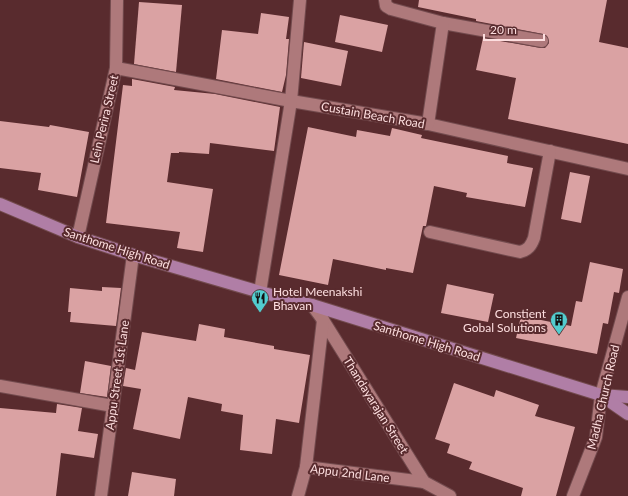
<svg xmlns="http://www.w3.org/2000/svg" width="628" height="496" font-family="Lato,sans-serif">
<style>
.building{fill:#daa2a3}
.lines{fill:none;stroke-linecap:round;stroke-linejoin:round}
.minor-casing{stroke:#734b4e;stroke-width:14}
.tertiary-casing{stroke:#734b4e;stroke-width:14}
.primary-casing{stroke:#734b4e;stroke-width:14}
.minor{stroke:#ae797b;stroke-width:12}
.tertiary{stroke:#ae797b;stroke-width:12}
.primary{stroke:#b07ea6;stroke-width:12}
.labels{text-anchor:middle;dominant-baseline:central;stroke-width:4;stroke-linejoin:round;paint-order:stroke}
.street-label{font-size:12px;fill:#fddedf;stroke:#592b2e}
.poi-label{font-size:12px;fill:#fddedf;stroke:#592b2e;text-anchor:start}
</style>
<rect width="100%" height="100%" fill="#592b2e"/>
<g class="building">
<polygon points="419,0 607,0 599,42 628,48 628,144 508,119 516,78 476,70 483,38 541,48 545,48 549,43 547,36 543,34 476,21 476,19 418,7"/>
<polygon points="139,2 182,5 176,72 134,64"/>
<polygon points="261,13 289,17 286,39 289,39 286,75 282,92 216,79 222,30 258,34"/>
<polygon points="340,15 388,25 382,52 335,42"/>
<polygon points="304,42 348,51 341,86 301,78"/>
<polygon points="132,79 175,87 174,90 215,94 280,107 274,151 210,143 209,154 179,152 179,153 171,153 167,182 213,189 203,252 177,248 180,232 106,223 123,85 132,86"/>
<polygon points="0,121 49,127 50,125 89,132 77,197 38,190 41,173 0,168"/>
<polygon points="308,127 356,137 357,130 390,136 392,128 422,135 421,138 508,156 507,163 533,168 525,207 466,197 467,193 434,186 426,226 423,226 413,273 386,268 386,270 333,259 328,285 279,275"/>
<polygon points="570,172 590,176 581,223 561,219"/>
<polygon points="590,262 623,269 619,293 614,292 608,324 603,323 597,354 516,338 521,316 571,326 576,301 582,302"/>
<polygon points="447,284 494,294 488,322 441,313"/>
<polygon points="102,287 121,288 116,326 70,322 71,312 68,312 70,288 102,291"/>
<polygon points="199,324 225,329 224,337 274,346 274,349 310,355 299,423 276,419 272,454 240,450 243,415 221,411 222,404 188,397 180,439 133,429 141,389 123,386 126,368 135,370 142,332 196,341"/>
<polygon points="85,361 111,366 107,397 80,393"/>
<polygon points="454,383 494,397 496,390 539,405 535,416 575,427 556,496 521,496 523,488 469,469 472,462 447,453 450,444 435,439"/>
<polygon points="57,404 82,408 78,431 98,434 94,458 61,453 56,496 0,496 0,408 56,413"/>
<polygon points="132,472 176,479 174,496 128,496"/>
</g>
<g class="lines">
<g class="minor-casing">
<g id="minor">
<polyline points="385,0 386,6 391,9 443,23 542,41"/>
<polyline points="116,68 291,101 428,124 628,169"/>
<polyline points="428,124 443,23"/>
<path d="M430 232 520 252C528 250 531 246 534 238L550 151"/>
<polyline points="78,237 116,68 117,0"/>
<polyline points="260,292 291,101 300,0"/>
<polyline points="312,305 323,320 424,482 450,496"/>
<polyline points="0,386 113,406"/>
<polyline points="601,395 628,297"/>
<polyline points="306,467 323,320"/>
<polyline points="101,496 133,255"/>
<polyline points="298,496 306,467 424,482"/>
</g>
</g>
<g class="tertiary-casing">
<polyline id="tertiary" points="573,496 596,437 601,395"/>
</g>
<g class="primary-casing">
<g id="primary">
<polyline points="0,204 78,237 133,255 260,292 312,305 601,395 628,397"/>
<polyline points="602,396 628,414"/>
</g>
</g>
<use href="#minor" class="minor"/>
<use href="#tertiary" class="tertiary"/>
<use href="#primary" class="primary"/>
</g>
<defs>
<g id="restaurant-pin" transform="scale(0.9)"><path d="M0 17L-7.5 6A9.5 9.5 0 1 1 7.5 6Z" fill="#52cdcf" stroke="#592b2e"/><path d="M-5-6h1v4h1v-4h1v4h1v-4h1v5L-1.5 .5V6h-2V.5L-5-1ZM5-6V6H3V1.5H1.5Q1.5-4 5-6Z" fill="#111"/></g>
<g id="building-pin" transform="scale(0.9)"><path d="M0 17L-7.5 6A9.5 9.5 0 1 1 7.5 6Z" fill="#52cdcf" stroke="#592b2e"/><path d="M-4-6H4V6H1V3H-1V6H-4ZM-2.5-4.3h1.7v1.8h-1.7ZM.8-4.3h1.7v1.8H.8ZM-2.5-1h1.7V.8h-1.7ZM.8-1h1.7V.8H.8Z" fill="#111"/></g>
</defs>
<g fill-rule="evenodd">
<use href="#restaurant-pin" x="260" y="298"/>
<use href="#building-pin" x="559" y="320"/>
</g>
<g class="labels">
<g class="street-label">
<text transform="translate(373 115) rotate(10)">Custain Beach Road</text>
<text transform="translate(104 119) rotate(-77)">Lein Perira Street</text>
<text transform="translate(117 248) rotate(18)">Santhome High Road</text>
<text transform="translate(427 341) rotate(17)">Santhome High Road</text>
<text transform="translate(117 375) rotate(-82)">Appu Street 1st Lane</text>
<text transform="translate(603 397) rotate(-77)">Madha Church Road</text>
<text transform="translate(376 405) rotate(58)">Thandayarajan Street</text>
<text transform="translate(350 473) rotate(7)">Appu 2nd Lane</text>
</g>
<g class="poi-label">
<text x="273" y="291">Hotel Meenakshi<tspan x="273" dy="14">Bhavan</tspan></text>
<text x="546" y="313" text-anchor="end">Constient<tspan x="546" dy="14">Gobal Solutions</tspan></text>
</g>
</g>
<path d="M484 34v6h60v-6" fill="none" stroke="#fddedf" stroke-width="2"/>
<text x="490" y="34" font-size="12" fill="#fddedf" stroke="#592b2e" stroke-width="3" paint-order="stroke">20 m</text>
</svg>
